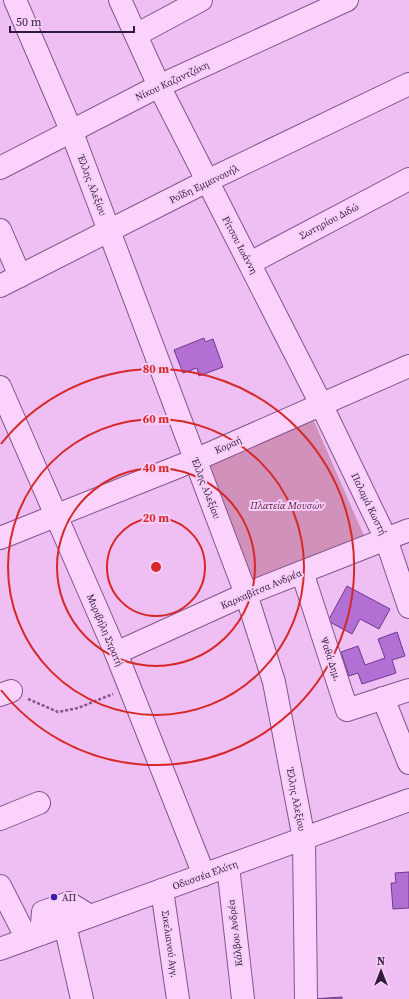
<svg xmlns="http://www.w3.org/2000/svg" width="409" height="999" font-family="'Source Serif 4',serif">
<style>
.green{fill:#d191ba}
.building{fill:#b26fd4;stroke:#6f388e}
.lines{fill:none;stroke-linecap:round;stroke-linejoin:round}
.minor-casing{stroke:#80558c;stroke-width:24}
.path{stroke:#80558c;stroke-width:2.5;stroke-dasharray:3 2;stroke-linecap:butt}
.minor{stroke:#fad2fc;stroke-width:22}
.ring{fill:none;stroke:#d62828;stroke-width:2}
.poi-dot{fill:#3d1ea2;stroke:#f7cef9;stroke-width:1.5}
.labels{text-anchor:middle;dominant-baseline:central;stroke-width:4;stroke-linejoin:round;paint-order:stroke}
.street-label{font-size:10px;fill:#311b3a;stroke:#f7cef9}
.park-label{font-size:10px;font-style:italic;fill:#591f3c;stroke:#f7cef9}
.poi-label{font-size:10px;fill:#311b3a;stroke:#f7cef9;text-anchor:start}
.centre{fill:#d62828;stroke:#f7cef9;stroke-width:2}
.ring-label{font-size:12px;text-anchor:middle;font-weight:bold;fill:#d62828;stroke:#f7cef9;stroke-width:4;stroke-linejoin:round;paint-order:stroke}
</style>
<rect width="100%" height="100%" fill="#efbef2"/>
<polygon class="green" points="313,419 365,538 254,583 207,461"/>
<g class="building">
<polygon points="204,338 205,342 213,339 223,367 199,376 197,368 183,373 174,350"/>
<polygon points="347,586 390,609 379,629 360,619 352,634 328,621"/>
<polygon points="397,632 405,656 392,660 396,673 362,684 358,673 349,676 341,652 358,646 365,665 385,658 378,639"/>
<polygon points="409,872 409,908 393,909 391,883 396,883 395,873"/>
<polygon points="342,997 342,999 313,999"/>
</g>
<g class="lines">
<g class="minor-casing">
<g id="minor">
<polyline points="15,0 71,130 246,594 274,682 304,839 306,999"/>
<polyline points="120,0 159,86 321,404 386,539 409,607"/>
<polyline points="136,35 201,0"/>
<polyline points="0,168 159,86 347,0"/>
<polyline points="0,230 20,276"/>
<polyline points="250,263 409,179"/>
<polyline points="0,286 207,181 409,84"/>
<polyline points="0,387 116,653 204,875"/>
<polyline points="0,538 195,460 409,366"/>
<polyline points="302,572 347,710 409,690"/>
<polyline points="116,653 246,594 409,530"/>
<polyline points="0,695 11,691"/>
<polyline points="383,698 409,763"/>
<polyline points="0,819 39,803"/>
<polyline points="228,866 243,999"/>
<polyline points="0,886 27,939"/>
<polyline points="162,890 178,999"/>
<polyline points="65,925 82,999"/>
<polyline points="41,934 43,912 69,903 90,916"/>
<polyline points="0,949 409,800"/>
</g>
</g>
<polyline class="path" points="28,699 58,712 78,708 113,694"/>
<use href="#minor" class="minor"/>
</g>
<g class="ring">
<circle cx="156" cy="567" r="49"/>
<circle cx="156" cy="567" r="99"/>
<circle cx="156" cy="567" r="148"/>
<path d="M1 444A198 198 0 1 1 1 690"/>
</g>
<circle class="poi-dot" cx="54" cy="897" r="4"/>
<g class="labels">
<g class="street-label">
<text transform="translate(172 81) rotate(-25)">Νίκου Καζαντζάκη</text>
<text transform="translate(204 184) rotate(-26)">Ροΐδη Εμμανουήλ</text>
<text transform="translate(92 185) rotate(69)">Έλλης Αλεξίου</text>
<text transform="translate(329 221) rotate(-28)">Σωτηρίου Διδώ</text>
<text transform="translate(240 245) rotate(62)">Ρίτσου Ιωάννη</text>
<text transform="translate(228 445) rotate(-24)">Κοραή</text>
<text transform="translate(206 488) rotate(69)">Έλλης Αλεξίου</text>
<text transform="translate(369 504) rotate(64)">Παλαμά Κωστή</text>
<text transform="translate(261 589) rotate(-23)">Καρκαβίτσα Ανδρέα</text>
<text transform="translate(105 630) rotate(67)">Μυριβήλη Στρατή</text>
<text transform="translate(331 659) rotate(72)">Ψαθά Δημ.</text>
<text transform="translate(296 799) rotate(79)">Έλλης Αλεξίου</text>
<text transform="translate(205 875) rotate(-20)">Οδυσσέα Ελύτη</text>
<text transform="translate(235 933) rotate(-97)">Κάλβου Ανδρέα</text>
<text transform="translate(170 944) rotate(82)">Σικελιανού Αγγ.</text>
</g>
<g class="park-label">
<text x="287" y="505">Πλατεία Μουσών</text>
</g>
<g class="poi-label">
<text x="62" y="897">ΑΠ</text>
</g>
</g>
<circle cx="156" cy="567" r="6" class="centre"/>
<g class="ring-label">
<text x="156" y="373">80 m</text>
<text x="156" y="423">60 m</text>
<text x="156" y="472">40 m</text>
<text x="156" y="522">20 m</text>
</g>
<g transform="translate(381 971)" stroke="#f7cef9" stroke-width="3" paint-order="stroke">
<path d="M0-3L7 15L0 10L-7 15Z" fill="#311b3a"/>
<text y="-6" font-size="11" font-weight="bold" text-anchor="middle" fill="#311b3a">N</text>
</g>
<path d="M10 26v6h124v-6" fill="none" stroke="#311b3a" stroke-width="2"/>
<text x="16" y="26" font-size="12" fill="#311b3a" stroke="#f7cef9" stroke-width="3" paint-order="stroke">50 m</text>
</svg>
